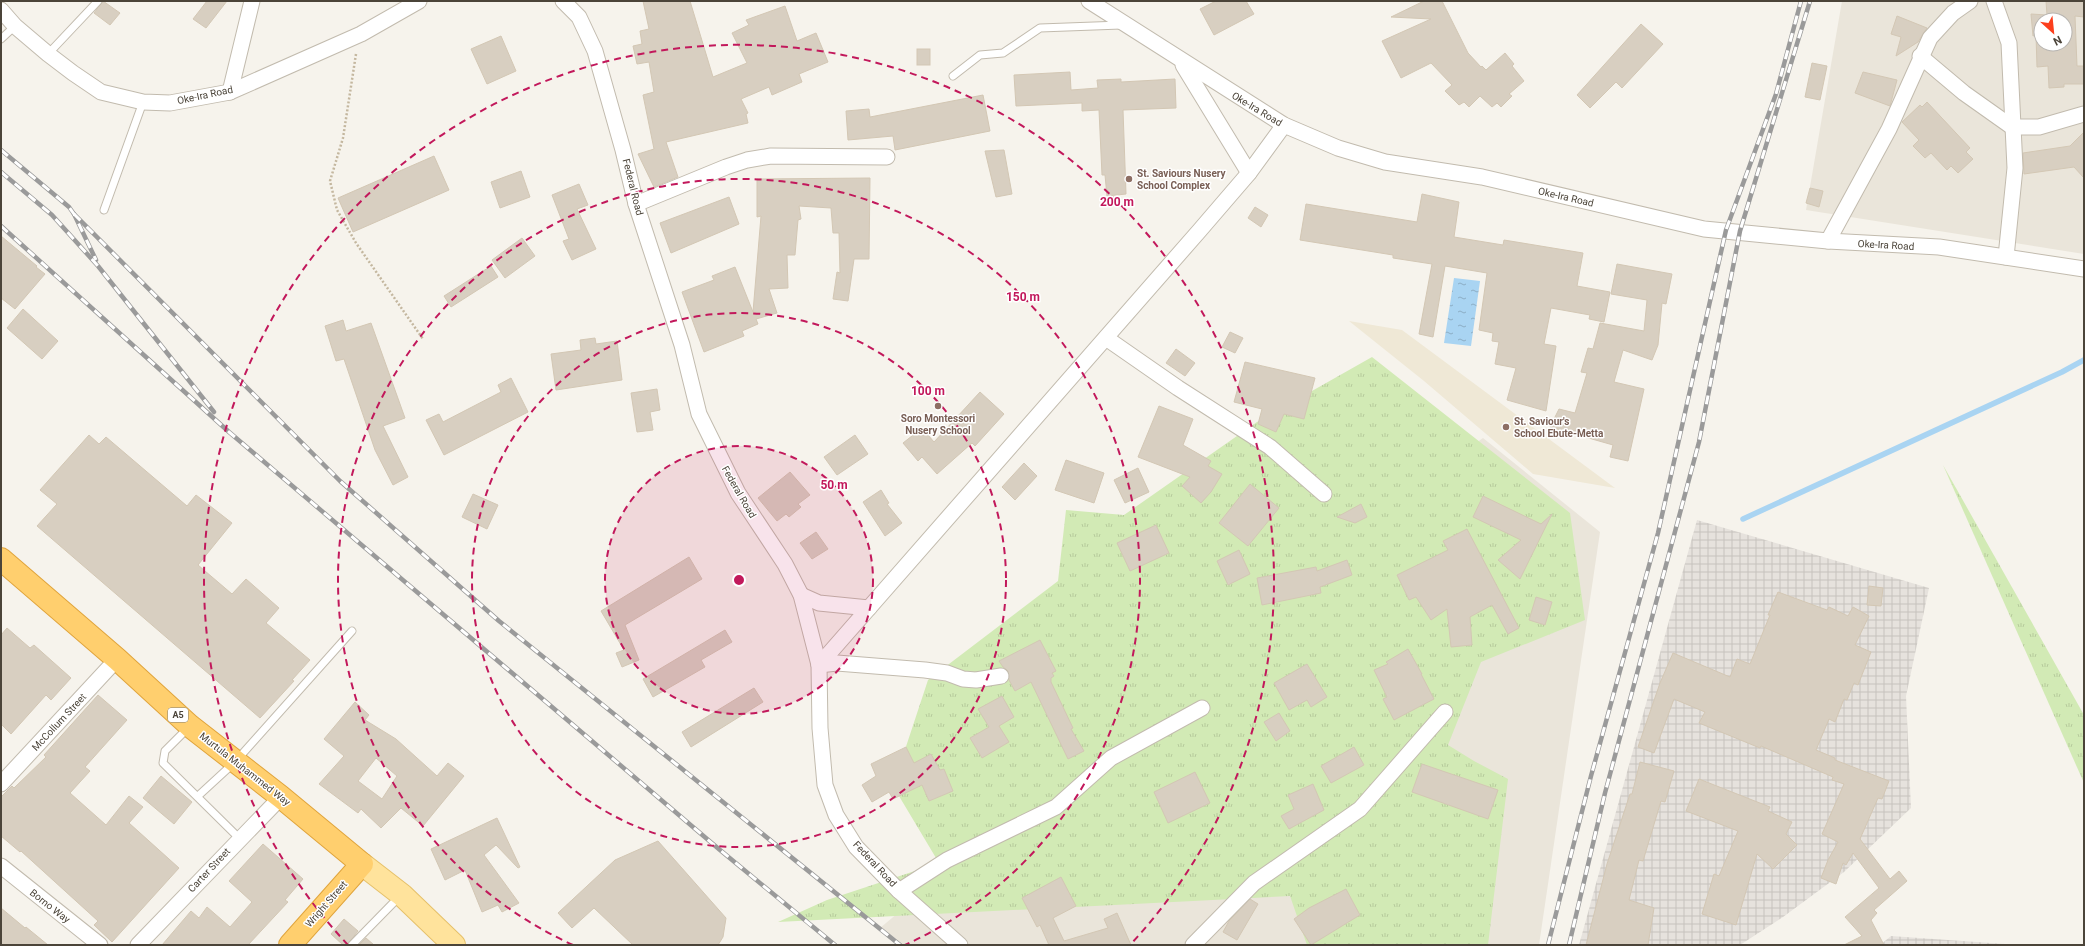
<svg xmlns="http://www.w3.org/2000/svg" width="2085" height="946" font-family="Roboto,sans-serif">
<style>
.residential{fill:#eae5da;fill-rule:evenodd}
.industrial{fill:url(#industrial-grid)}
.education{fill:#efe8d6}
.grass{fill:url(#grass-tufts)}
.water{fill:url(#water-ripples)}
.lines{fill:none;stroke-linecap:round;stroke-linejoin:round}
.stream{stroke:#a9d4f2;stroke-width:5.5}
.building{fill:#d8cfc1;stroke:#d3c7b4;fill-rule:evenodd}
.lane-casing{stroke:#c2bbae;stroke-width:9}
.street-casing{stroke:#c2bbae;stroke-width:17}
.primary-casing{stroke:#e6c16a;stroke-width:24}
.highway-casing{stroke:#e0a43c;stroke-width:24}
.path{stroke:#c4b79f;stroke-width:2.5;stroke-dasharray:2 2;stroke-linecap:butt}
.lane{stroke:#fff;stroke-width:7}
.street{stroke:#fff;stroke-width:15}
.primary{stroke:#ffe39c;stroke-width:22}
.highway{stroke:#ffcf6e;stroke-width:22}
.rail-casing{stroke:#9a9a9a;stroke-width:4.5}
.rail{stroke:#fff;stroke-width:3;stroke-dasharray:9;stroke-linecap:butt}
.ring{fill:none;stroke:#c2185b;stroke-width:2;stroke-dasharray:7 5}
.education-dot{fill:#8d6e63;stroke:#fff;stroke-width:1.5}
.labels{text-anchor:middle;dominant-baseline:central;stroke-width:3;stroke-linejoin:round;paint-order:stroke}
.shield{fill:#fff;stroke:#817c74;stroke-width:1}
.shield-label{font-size:9px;font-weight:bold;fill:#4b4439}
.street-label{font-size:10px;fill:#4b4439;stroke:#fff}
.education-label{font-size:10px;font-weight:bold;fill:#785e54;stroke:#fff;text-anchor:start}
.centre{fill:#c2185b;stroke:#fff;stroke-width:2}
.ring-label{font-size:12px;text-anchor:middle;font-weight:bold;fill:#c2185b;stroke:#fff;stroke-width:3;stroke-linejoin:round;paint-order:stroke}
</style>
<defs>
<pattern id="industrial-grid" width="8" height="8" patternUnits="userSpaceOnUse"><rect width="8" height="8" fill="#e6e2dd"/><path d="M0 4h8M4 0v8" fill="none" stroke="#c7c3be"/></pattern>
<pattern id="grass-tufts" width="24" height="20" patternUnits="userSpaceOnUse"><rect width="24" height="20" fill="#d2eab5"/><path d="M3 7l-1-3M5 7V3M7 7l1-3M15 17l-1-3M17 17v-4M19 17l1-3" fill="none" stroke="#b6ca9c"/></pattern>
<pattern id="water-ripples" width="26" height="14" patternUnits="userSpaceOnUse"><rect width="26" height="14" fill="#a9d4f2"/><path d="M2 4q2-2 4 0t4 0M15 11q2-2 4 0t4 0" fill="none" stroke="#8caec5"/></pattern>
</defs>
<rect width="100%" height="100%" fill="#f6f3ec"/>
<g class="residential">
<path d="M1842 1H2084V254L1806 210ZM2041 20H2065V44H2041Z"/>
<polygon points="1483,438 1600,532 1539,945 900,945 880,928 1210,653 1322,555"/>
</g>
<g class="industrial">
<polygon points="1697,520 1929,588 1906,696 1911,808 1844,872 1783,917 1740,945 1579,945"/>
<polygon points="1891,936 2019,945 1880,945"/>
</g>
<polygon class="education" points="1349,321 1402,330 1615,488 1533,474 1424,381"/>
<g class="grass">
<polygon points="1372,357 1570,513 1585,620 1481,662 1448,745 1474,761 1508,779 1488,945 1307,945 1290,896 778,922 827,900 939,863 893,786 928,680 1058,581 1066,510 1124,515 1257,422"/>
<polygon points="1943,465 2084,715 2084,783"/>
</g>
<polygon class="water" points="1454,278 1480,281 1471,346 1444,343"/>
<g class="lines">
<polyline class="stream" points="1743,519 2062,372 2084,360"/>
</g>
<g class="building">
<polygon points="103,1 120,13 110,25 94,13"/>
<polygon points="207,1 227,1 206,28 193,19"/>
<polygon points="643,1 690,1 713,77 747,63 732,33 749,25 746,20 785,6 797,41 816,33 828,62 799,74 802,82 772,95 769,87 741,99 748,113 746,114 748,123 666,142 678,177 654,187 638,154 654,149 643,95 654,92 649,62 637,64 633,46 642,44 640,31 649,29"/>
<polygon points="1216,1 1246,1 1254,14 1214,35 1200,9"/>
<polygon points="1424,1 1442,1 1468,53 1481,67 1482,66 1486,70 1505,53 1514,64 1512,66 1524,81 1509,94 1512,96 1501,107 1497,103 1492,107 1480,96 1469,107 1464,102 1459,105 1445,91 1452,85 1431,63 1401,78 1382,41 1431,19 1391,17"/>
<path d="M2046 1H2084V17L2075 16 2077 66H2084V84H2064V87L2049 88 2048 66 2037 67 2036 35 2033 36 2031 14 2047 15ZM2041 20H2065V44H2041Z"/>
<polygon points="1897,16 1927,28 1918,42 1896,56 1901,37 1891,34"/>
<polygon points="1641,24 1663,44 1622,88 1616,82 1590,108 1577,95"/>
<polygon points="501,36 516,71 487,84 471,49"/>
<rect x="917" y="49" width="13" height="16"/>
<polygon points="1812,63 1827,66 1820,100 1805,97"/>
<polygon points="1070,72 1071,90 1098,88 1097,80 1121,79 1121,82 1175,79 1176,108 1123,110 1126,194 1107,196 1105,175 1102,175 1099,110 1082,111 1082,103 1016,106 1014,75"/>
<polygon points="1863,72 1897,80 1890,106 1855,93"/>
<polygon points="983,95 990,131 895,150 893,136 848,140 846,111 869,109 870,117"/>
<polygon points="1927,102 1970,148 1966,152 1973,159 1958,173 1951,166 1947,170 1931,153 1925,158 1913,146 1919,140 1902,122 1920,105 1922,107"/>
<polygon points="2084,132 2084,178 2074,167 2024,174 2023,153 2070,146"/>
<polygon points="1004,150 1012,194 996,197 985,151"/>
<polygon points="434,156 449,190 353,232 338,198"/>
<polygon points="521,171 530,197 500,208 491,182"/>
<polygon points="870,178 869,259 854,259 848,301 833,299 837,272 840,273 839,233 833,233 831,208 799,206 801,219 798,220 795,255 787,255 788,288 769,289 777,313 756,319 758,324 742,331 744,336 704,352 682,292 714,280 712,276 735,267 753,312 761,216 757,217 757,179"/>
<polygon points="579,184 588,205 577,209 596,249 572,260 563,241 569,239 552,195"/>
<polygon points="1810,188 1823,191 1819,207 1806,203"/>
<polygon points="1422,194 1459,202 1454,237 1503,245 1504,240 1583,253 1577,286 1610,292 1604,322 1589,319 1590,315 1551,308 1544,344 1556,346 1546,411 1507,400 1516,368 1495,364 1499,342 1492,341 1493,333 1479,330 1487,273 1445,266 1433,337 1419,334 1432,264 1393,258 1393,255 1300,240 1306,204 1417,222"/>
<polygon points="729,197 739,224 671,253 660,223"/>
<polygon points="1255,207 1268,215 1261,227 1248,218"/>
<polygon points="1,236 37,266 36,267 45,274 15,309 1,298"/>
<polygon points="522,238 535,256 505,278 492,260"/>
<polygon points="1617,264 1672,274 1666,304 1662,303 1658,345 1652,360 1623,350 1614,382 1644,389 1628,461 1610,457 1613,445 1550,427 1559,409 1575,413 1587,373 1581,372 1588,348 1593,349 1600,323 1644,331 1647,300 1611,294"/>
<polygon points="491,266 498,277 451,307 444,296"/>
<polygon points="23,309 58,341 42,359 7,328"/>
<polygon points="343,320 346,331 371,323 405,418 383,426 408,477 393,485 375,450 344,359 336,361 325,326"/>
<polygon points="1230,332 1243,338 1235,353 1222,347"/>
<polygon points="595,338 596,344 617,341 622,380 556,390 551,354 581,350 580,340"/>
<polygon points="1176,349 1195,363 1185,376 1166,363"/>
<polygon points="1245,362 1315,378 1304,419 1284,414 1276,432 1258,424 1262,409 1234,402"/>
<polygon points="511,378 528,412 444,455 426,420 439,414 443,422 501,392 498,385"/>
<polygon points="657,389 660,410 650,412 653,430 637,432 631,393"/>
<polygon points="980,392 1004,414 975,446 972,443 937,474 922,457 918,461 903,443 922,428 934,442"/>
<polygon points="1159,406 1193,419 1183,445 1211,461 1208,466 1222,474 1211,492 1201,503 1182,486 1190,477 1138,457"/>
<polygon points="89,435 99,444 106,437 187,506 196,495 232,523 198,565 232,594 246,579 279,608 266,623 310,660 292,680 294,681 260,718 37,526 57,504 40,490"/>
<polygon points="855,435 868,454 837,475 824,457"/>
<polygon points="1066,460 1104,473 1094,503 1055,490"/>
<polygon points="1024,463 1037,476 1015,500 1002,487"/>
<polygon points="1138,468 1149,492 1125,503 1114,480"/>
<polygon points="790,472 810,495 798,504 801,507 789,517 786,514 777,521 758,498"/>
<polygon points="1250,484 1279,508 1248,546 1219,523"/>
<polygon points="881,490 889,503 887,504 902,523 885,536 863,502"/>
<polygon points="473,494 498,505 487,529 462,517"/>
<polygon points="1483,496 1541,524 1552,514 1520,579 1498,560 1521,540 1473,517"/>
<polygon points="1361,504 1367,517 1355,523 1337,517"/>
<polygon points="1156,525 1169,553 1130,571 1117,543"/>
<polygon points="1467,529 1519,628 1508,634 1492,605 1470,617 1472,645 1451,647 1447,609 1431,620 1416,597 1409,600 1397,575 1448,550 1443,541"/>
<polygon points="816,532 828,549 812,559 800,543"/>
<polygon points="1239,550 1250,574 1228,585 1217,561"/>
<polygon points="689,557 702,579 625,625 639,660 622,667 616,653 624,650 601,611"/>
<polygon points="1347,560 1352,575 1320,587 1321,593 1262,605 1257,578 1316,567 1317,571"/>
<polygon points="1869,586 1883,588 1881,606 1867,605"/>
<polygon points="1778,592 1827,610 1829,607 1848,616 1853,607 1869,616 1855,645 1871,652 1858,685 1854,683 1847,700 1844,699 1835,722 1829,719 1816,750 1835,758 1835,760 1889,781 1882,799 1878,798 1860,839 1890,879 1899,871 1907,881 1874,910 1877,913 1871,920 1884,945 1844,945 1862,936 1845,917 1879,888 1853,853 1846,865 1843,863 1836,884 1821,878 1828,860 1838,842 1822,834 1844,784 1832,780 1833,777 1761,746 1760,748 1699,723 1705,712 1674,699 1654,753 1638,747 1660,683 1673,653 1730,677 1737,659 1750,664 1770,615 1768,615"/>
<polygon points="1536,597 1552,602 1545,625 1529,620"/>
<polygon points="7,628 30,648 34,645 71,678 51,700 46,695 11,734 1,724 1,635"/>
<polygon points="725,630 732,642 701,660 705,667 653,697 643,679"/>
<polygon points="1040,640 1056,671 1052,673 1054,676 1051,678 1051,682 1073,728 1071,729 1084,751 1068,759 1031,682 1015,691 1009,680 1008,671 1003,667 999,661"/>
<polygon points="1408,649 1422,674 1421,674 1434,699 1394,720 1383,699 1387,697 1374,670 1388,664 1386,662"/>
<polygon points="1307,664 1327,697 1311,707 1307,700 1289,710 1274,683"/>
<polygon points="754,688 763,702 691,747 682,732"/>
<polygon points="98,695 127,720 85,767 90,771 70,793 106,825 129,796 143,807 129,823 179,868 112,942 94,925 98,921 21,851 20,852 1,836 1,797 12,786 14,788 46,757 44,755"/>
<polygon points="1002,696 1014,717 999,726 1009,742 982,758 970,738 989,727 978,709"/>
<path d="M355 702 369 715 365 720 396 739 437 776 448 763 464 776 423 826 401 808 381 828 361 809 358 813 319 784 344 756 324 739ZM376 758 397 776 382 799 358 781Z"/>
<polygon points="1279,713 1290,731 1276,741 1264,722"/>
<polygon points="906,747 914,763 931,754 940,770 944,769 953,791 929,801 922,785 893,799 889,792 872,802 862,785 876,776 871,764"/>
<polygon points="1354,747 1364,765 1331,783 1321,766"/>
<polygon points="1640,762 1674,771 1665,802 1661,801 1643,861 1639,860 1629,900 1654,908 1648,945 1586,945 1607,864 1630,794 1632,794"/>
<polygon points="1422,764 1498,790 1488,819 1412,792"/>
<polygon points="1195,772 1210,803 1168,823 1154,792"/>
<polygon points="161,776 192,802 174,824 143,798"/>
<polygon points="1699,779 1770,807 1768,811 1792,822 1786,834 1797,845 1773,869 1757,854 1736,925 1702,914 1714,874 1719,876 1738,831 1686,811"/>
<polygon points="1313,784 1324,810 1289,829 1281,816 1294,809 1288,795"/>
<polygon points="497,818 520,867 518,868 496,845 484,855 519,903 502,912 498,905 482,912 465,870 445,880 431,849"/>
<polygon points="658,841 726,918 723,937 718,945 633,945 594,908 572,928 558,913 615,860"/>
<polygon points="263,844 303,879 285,900 288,902 248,945 162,945 191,911 199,918 207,907 230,927 252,902 229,881"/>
<polygon points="1061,877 1076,906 1053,918 1064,941 1108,928 1104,919 1117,913 1131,945 1049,945 1040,925 1037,927 1022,898"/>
<polygon points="1346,889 1360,915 1311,945 1294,919 1309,908"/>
<polygon points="1250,899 1258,904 1237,940 1223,932 1229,921"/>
<polygon points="1,908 25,928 26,927 48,945 1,945"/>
<polygon points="344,919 358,931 347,945 343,945 331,934"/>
<polygon points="366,938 374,945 359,945"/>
</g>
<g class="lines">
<g class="lane-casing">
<g id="lane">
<polyline points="1,39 15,26"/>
<polyline points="48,54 98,1"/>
<polyline points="953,76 980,55 1003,53 1040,28 1121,25"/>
<polyline points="104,210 143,102"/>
<polyline points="188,728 165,751 163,763 239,838"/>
<polyline points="198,796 235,762 352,631"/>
<polyline points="352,945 399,897"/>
</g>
</g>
<g class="street-casing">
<g id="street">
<polyline points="563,1 579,17 595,51 623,150 636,204 682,345 699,414 738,493 785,564 801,595 819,665 820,728 825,785 836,815 856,847 899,891 960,945"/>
<polyline points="1089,1 1284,125 1338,148 1385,162 1482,177 1704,229 1828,241 1939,247 2084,269"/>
<polyline points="1994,1 2009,43 2015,168 2006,257"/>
<polyline points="1,10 15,26 48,54 73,73 101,92 143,102 170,103 230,92 361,34 419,1"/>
<polyline points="1920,56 1964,93 2012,127 2039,127 2084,114"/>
<polyline points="1183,65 1249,173"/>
<polyline points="230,92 252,1"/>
<polyline points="636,204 726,167 747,160 771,156 887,157"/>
<polyline points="1828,241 1889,129 1930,38 1953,13 1970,1"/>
<polyline points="1106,338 1178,388 1270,447 1324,494"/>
<polyline points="801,595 819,603 869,608"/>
<polyline points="819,665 1200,230 1249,173 1284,125"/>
<polyline points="819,665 837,663 925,670 947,673 963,679 976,680 1001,676"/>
<polyline points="1,784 117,659"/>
<polyline points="1,866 100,945"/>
<polyline points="899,891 947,860 1056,807 1111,758 1202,708"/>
<polyline points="138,945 281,797"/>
<polyline points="1193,945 1254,883 1360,809 1445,712"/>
</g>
</g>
<g class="primary-casing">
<polyline id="primary" points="362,864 402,895 454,945"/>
</g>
<g class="highway-casing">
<polyline id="highway" points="1,559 117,659 190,726 281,797 362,864 290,945"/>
</g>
<polyline class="path" points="356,54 343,138 330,181 337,210 356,243 423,339"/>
<use href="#lane" class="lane"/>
<use href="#street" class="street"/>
<use href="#primary" class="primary"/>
<use href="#highway" class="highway"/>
<g class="rail-casing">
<g id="rail">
<polyline points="1,150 69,207 74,214 96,260"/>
<polyline points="1,172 52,215 98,266 214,412"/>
<polyline points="74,214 340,481 499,621 900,945"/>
<polyline points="1,226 229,432 720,850 835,945"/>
<polyline points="1548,945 1591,776 1658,533 1726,230 1776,94 1801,1"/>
<polyline points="1569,945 1605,793 1699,442 1740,231 1810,1"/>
</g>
</g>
<use href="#rail" class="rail"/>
</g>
<circle cx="739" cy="580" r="134" fill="#c2185b" fill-opacity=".12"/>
<g class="ring">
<circle cx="739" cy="580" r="134"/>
<circle cx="739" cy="580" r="267"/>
<path d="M573 945A401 401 0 1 1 905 945"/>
<path d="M348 945A535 535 0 1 1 1130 945"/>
</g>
<g class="education-dot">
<circle cx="1129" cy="179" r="4"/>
<circle cx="938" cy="406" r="4"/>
<circle cx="1506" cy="427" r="4"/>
</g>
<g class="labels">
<rect class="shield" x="168" y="708" width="20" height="14" rx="3"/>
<g class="shield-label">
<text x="178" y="715">A5</text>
</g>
<g class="street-label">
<text transform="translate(205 95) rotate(-12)">Oke-Ira Road</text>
<text transform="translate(1257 109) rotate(31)">Oke-Ira Road</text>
<text transform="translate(633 187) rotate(76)">Federal Road</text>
<text transform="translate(1566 197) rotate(13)">Oke-Ira Road</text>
<text transform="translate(1886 245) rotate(3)">Oke-Ira Road</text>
<text transform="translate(739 492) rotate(60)">Federal Road</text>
<text transform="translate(59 722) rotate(-47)">McCollum Street</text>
<text transform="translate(245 769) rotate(38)">Murtula Muhammed Way</text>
<text transform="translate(875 864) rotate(47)">Federal Road</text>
<text transform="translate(209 870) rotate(-47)">Carter Street</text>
<text transform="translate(326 904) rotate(-49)">Wright Street</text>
<text transform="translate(50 906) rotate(38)">Borno Way</text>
</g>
<g class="education-label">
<text x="1137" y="173">St. Saviours Nusery<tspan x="1137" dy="12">School Complex</tspan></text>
<text x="938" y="418" text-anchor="middle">Soro Montessori<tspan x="938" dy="12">Nusery School</tspan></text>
<text x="1514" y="421">St. Saviour's<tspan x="1514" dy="12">School Ebute-Metta</tspan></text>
</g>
</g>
<circle cx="739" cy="580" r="6" class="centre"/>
<g class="ring-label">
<text x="1117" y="206">200 m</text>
<text x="1023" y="301">150 m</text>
<text x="928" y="395">100 m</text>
<text x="834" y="489">50 m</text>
</g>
<rect width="2085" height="946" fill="none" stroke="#4b4439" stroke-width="4"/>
<g transform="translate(2053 32) rotate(153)"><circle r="19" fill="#ffffff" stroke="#b7b4b0"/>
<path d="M0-3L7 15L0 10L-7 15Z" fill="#fc3f1d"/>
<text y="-6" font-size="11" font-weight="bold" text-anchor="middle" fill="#4b4439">N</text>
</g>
</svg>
